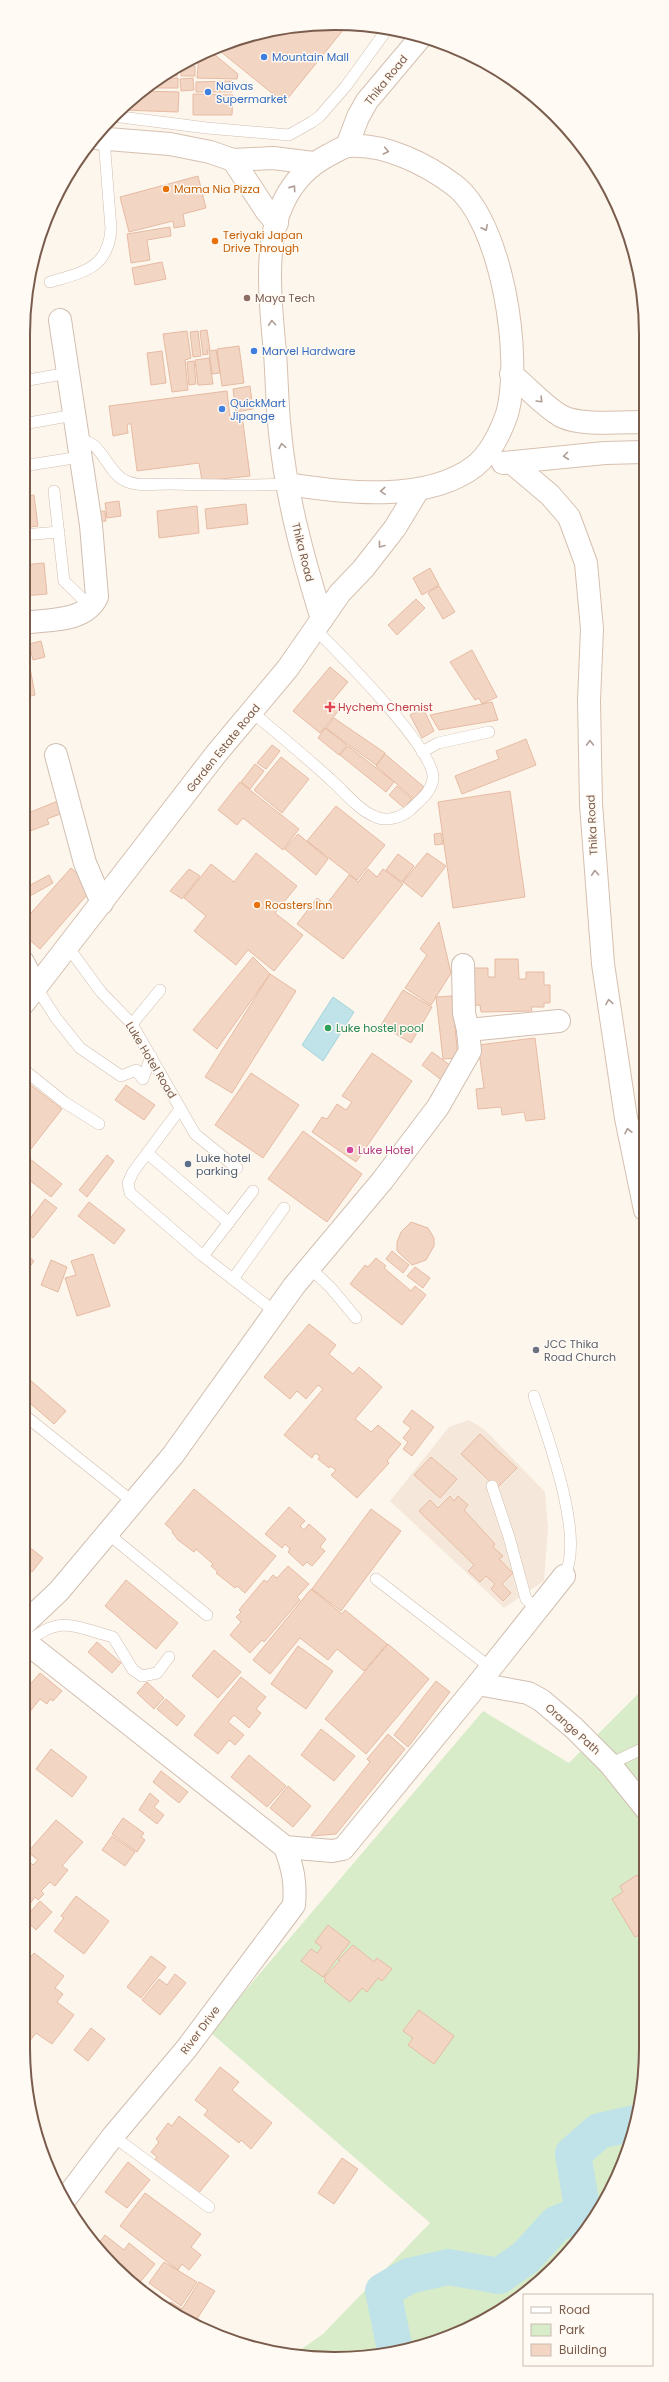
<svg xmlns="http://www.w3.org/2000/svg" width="669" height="2382" font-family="Poppins,sans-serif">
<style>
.residential{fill:#f5e8da}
.green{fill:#d8ecc9}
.water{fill:#bfe3e8;stroke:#a5d3da}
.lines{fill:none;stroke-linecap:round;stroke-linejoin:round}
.river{stroke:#bfe3e8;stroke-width:36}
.building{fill:#f3d5c3;stroke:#e6bba3}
.lane-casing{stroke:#d1beb0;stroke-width:12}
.street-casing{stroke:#d1beb0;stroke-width:24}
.secondary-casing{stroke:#d6c0b0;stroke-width:24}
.lane{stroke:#fff;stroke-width:11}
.street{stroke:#fff;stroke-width:22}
.secondary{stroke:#fff;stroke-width:22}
.oneway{stroke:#af9d94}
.shop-dot{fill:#3f7fe0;stroke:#fffaf3;stroke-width:1.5}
.food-dot{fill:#e8710a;stroke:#fffaf3;stroke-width:1.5}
.education-dot{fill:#8d6e63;stroke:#fffaf3;stroke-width:1.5}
.health-dot{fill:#e0444e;stroke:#fffaf3;stroke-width:1.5}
.leisure-dot{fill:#2e9e5b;stroke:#fffaf3;stroke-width:1.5}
.hotel-dot{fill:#d1479c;stroke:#fffaf3;stroke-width:1.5}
.service-dot{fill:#5c6f8a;stroke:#fffaf3;stroke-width:1.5}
.worship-dot{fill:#6b7280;stroke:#fffaf3;stroke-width:1.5}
.labels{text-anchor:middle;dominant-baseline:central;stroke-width:3;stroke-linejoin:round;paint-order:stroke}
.shop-label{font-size:11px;fill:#366cbe;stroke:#fffaf3;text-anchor:start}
.street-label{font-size:11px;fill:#7a5c4d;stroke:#fffaf3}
.food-label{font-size:11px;fill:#c56008;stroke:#fffaf3;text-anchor:start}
.education-label{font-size:11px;fill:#785e54;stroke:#fffaf3;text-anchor:start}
.health-label{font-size:11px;fill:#be3a42;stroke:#fffaf3;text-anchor:start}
.leisure-label{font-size:11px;fill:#27864d;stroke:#fffaf3;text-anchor:start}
.hotel-label{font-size:11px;fill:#b23c85;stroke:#fffaf3;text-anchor:start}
.service-label{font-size:11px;fill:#4e5e75;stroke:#fffaf3;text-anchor:start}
.worship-label{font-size:11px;fill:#5b616d;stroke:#fffaf3;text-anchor:start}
.rim{fill:none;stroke:#7a5c4d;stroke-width:2}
</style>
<rect width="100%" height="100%" fill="#fdf6ec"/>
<polygon class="residential" points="469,1420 485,1430 545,1492 548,1527 544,1581 504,1608 390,1501 449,1427"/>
<polygon class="green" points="645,1687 646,2047 640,2108 604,2203 569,2253 524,2295 472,2327 415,2348 314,2358 293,2355 323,2334 430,2223 210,2032 483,1711 569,1763"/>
<polygon class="water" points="333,997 354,1012 323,1061 302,1045"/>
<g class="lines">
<polyline class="river" points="395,2350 383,2291 409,2276 448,2267 499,2276 526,2257 556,2224 583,2213 573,2154 599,2131 635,2123"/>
</g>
<g class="building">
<polygon points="334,23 348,24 284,103 215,47 274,29"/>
<polygon points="209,50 238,74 237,79 197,78 199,55"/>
<rect x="181" y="66" width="14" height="10"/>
<polygon points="178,67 177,76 163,75"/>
<polygon points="158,78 178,78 178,88 146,88"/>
<polygon points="193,78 194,90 181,91 180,79"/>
<polygon points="232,81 232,92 196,92 196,82"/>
<polygon points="143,91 179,92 178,112 122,110"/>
<polygon points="193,94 233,95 232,115 193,115"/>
<polygon points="198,176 206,208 183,214 185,226 174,228 173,221 129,232 120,197"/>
<polygon points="170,227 171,236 147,240 150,260 131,263 127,234"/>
<polygon points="162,262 166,279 135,285 132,268"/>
<polygon points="207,330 210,350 207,350 208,354 203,355 200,331"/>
<polygon points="187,331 191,358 185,360 188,390 172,392 163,334"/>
<polygon points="198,331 201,356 193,357 190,332"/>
<polygon points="239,346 244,383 222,386 217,349"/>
<polygon points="216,350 220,373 212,374 209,351"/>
<polygon points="162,351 166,383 151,385 147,353"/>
<polygon points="209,358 213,384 198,385 195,360"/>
<polygon points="194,361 196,384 189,385 187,362"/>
<polygon points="250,386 253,409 236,412 233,389"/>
<polygon points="227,391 230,417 242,415 250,476 202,481 199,463 137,471 131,424 127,424 128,433 113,436 109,406"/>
<polygon points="34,495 38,526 23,528 23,497"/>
<polygon points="119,501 121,516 107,518 105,503"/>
<polygon points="246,504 248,524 207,529 205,509"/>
<polygon points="197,506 199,533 159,538 157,511"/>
<polygon points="105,511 106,521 96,522 94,512"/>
<polygon points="44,563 47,594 23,596 23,565"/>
<polygon points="430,568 439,585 422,595 413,578"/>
<polygon points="439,586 455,612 443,619 428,593"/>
<polygon points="416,599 425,608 397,635 388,625"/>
<polygon points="41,641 45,657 33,660 29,644"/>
<polygon points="472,650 497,697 482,704 479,698 475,700 450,662"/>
<polygon points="27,651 35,695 27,697 25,683 23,684 23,652"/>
<polygon points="330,667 348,682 332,701 340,709 320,733 293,711"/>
<polygon points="492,702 498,720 439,730 430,715"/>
<polygon points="423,708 434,731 422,738 410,715"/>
<polygon points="334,718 385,753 376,765 326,728"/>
<polygon points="325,728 347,745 339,755 318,738"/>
<polygon points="526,739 536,765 462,794 455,776 499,759 496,751"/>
<polygon points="272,745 280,751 266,769 257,763"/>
<polygon points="348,746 394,782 386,792 340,755"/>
<polygon points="385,754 424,787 414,799 376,766"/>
<polygon points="281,757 309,779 282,813 254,790"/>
<polygon points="255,764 264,771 250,789 241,782"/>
<polygon points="240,782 299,829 283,850 243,818 237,825 218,810"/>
<polygon points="397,786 412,799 404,808 389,795"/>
<polygon points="510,791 525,897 453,908 438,802"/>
<polygon points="63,799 68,811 47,819 49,824 30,831 29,827 23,829 23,815"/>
<polygon points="336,806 385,845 357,880 307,841"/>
<polygon points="441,833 443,844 435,845 434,834"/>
<polygon points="298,834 328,859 316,875 285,849"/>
<polygon points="256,853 297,886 275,913 303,935 274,971 248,950 236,965 194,931 206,916 184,898 211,864 234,882"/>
<polygon points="427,853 446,866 422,897 403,882"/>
<polygon points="398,854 414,866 402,882 386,870"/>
<polygon points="71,868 93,888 40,949 23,934 23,922"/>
<polygon points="189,869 200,876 182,899 170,891"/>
<polygon points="368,869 377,877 383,869 403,884 343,959 297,924 317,898 326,905 349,875 358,882"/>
<polygon points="49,875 53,883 23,900 23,889"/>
<polygon points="439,922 451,973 431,1005 405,988 427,955 420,949"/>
<polygon points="253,957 270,974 217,1049 193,1030"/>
<polygon points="495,959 518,959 519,979 526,979 526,972 544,972 544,985 550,985 550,1003 544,1003 544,1007 531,1007 532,1011 481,1012 480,1005 468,1006 473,968 488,968 488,977 495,977"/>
<polygon points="270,974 296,991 232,1093 205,1077"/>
<polygon points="403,990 432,1007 411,1043 381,1025"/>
<polygon points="452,996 458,1058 443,1059 436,997"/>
<polygon points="535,1038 545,1119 526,1121 524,1112 502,1115 501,1107 478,1109 476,1089 484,1088 478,1045"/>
<polygon points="432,1052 454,1068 444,1082 422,1065"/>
<polygon points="372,1053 412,1081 356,1162 312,1132 322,1117 327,1119 337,1104 346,1110 352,1102 342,1096"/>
<polygon points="251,1073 299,1105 263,1158 215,1125"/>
<polygon points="23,1079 62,1109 27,1154 23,1151"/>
<polygon points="126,1085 155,1105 144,1120 115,1100"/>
<polygon points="303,1131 362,1174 327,1222 268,1179"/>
<polygon points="107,1155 114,1161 87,1197 79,1190"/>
<polygon points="30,1159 62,1184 51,1197 23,1175 23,1162 25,1164"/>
<polygon points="45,1199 57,1208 33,1238 23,1230 23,1228"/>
<polygon points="89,1202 125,1230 114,1244 78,1216"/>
<polygon points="411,1222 428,1228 434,1238 434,1246 426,1260 412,1265 397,1251 397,1242 401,1232"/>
<polygon points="392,1251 409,1265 403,1273 386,1259"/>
<polygon points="23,1252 34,1261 23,1276"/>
<polygon points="93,1254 110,1306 77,1316 65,1278 76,1275 71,1261"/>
<polygon points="376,1258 386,1266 384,1268 411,1291 415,1286 426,1295 402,1325 350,1284 365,1265 368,1267"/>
<polygon points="51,1260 67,1267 58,1292 41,1285"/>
<polygon points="415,1267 430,1278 423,1288 407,1276"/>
<polygon points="309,1324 336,1345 329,1354 353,1374 359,1367 382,1387 355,1419 371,1432 378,1425 401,1444 387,1461 389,1463 357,1498 331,1475 336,1470 330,1466 329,1468 318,1459 320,1456 315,1453 312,1458 284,1435 323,1389 318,1385 306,1399 297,1391 290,1399 264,1377"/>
<polygon points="23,1374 66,1411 54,1424 23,1397"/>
<polygon points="412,1410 434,1427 412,1456 403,1449 408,1442 403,1438 411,1428 403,1422"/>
<polygon points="480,1434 517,1468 497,1488 461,1454"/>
<polygon points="431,1457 457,1479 440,1498 414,1475"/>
<polygon points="194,1489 276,1556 245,1593 237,1586 235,1588 216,1573 218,1572 211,1566 213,1564 196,1549 194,1552 178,1540 172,1532 173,1531 165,1524"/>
<polygon points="450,1496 454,1501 458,1496 468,1505 464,1510 495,1544 493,1547 503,1556 499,1559 513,1573 502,1584 511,1593 503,1601 491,1589 495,1584 486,1576 480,1582 468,1571 474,1565 419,1511 430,1500 438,1508"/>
<polygon points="289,1507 305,1521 300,1526 304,1530 309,1524 326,1539 320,1547 325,1551 312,1566 307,1562 303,1566 288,1552 290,1549 285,1544 282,1548 265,1534"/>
<polygon points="371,1509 401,1531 341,1611 312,1589"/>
<polygon points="23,1542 43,1558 32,1572 27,1568 23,1574"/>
<polygon points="288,1566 309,1584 297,1597 300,1600 264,1642 262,1640 250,1653 230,1635 241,1622 236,1617 241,1612 239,1610 264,1580 267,1582 273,1575 277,1578"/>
<polygon points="126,1580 178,1623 156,1649 105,1606"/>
<polygon points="311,1589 342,1614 345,1610 387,1644 364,1671 337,1649 328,1660 300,1638 270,1674 253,1660"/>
<polygon points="97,1642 121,1663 112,1673 88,1652"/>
<polygon points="388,1644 429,1679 366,1754 325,1719"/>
<polygon points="298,1646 333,1671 306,1709 271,1684"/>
<polygon points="214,1650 241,1672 218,1698 192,1676"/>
<polygon points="40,1673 62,1691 53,1701 50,1699 47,1704 40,1699 23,1720 23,1693"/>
<polygon points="241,1677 266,1697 256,1709 261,1713 249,1728 234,1715 228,1722 244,1735 235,1745 229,1740 218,1754 194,1735"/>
<polygon points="436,1681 450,1692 408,1747 394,1735"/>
<polygon points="147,1682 164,1698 154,1709 137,1693"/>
<polygon points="166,1699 185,1716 177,1726 157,1709"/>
<polygon points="321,1729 355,1756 334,1781 301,1755"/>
<polygon points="388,1734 405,1749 336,1834 311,1836 370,1762 367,1759"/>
<polygon points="51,1749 87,1777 72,1797 36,1769"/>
<polygon points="249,1755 286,1786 267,1807 231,1777"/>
<polygon points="161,1771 188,1792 179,1803 153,1782"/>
<polygon points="288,1786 311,1806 293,1827 270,1808"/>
<polygon points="150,1793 159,1801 154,1807 164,1815 157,1824 139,1810"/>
<polygon points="123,1818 144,1833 141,1837 145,1840 137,1852 112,1834"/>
<polygon points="56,1820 83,1842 62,1866 68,1870 55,1886 50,1882 41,1891 44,1894 38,1900 35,1897 26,1909 23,1907 23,1860 25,1858 33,1865 38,1860 28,1852"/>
<polygon points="112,1836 135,1852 125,1866 102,1850"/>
<polygon points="637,1875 641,1881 646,1878 646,1931 635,1937 612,1899 623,1892 620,1886"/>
<polygon points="76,1896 109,1921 84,1954 54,1931 64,1918 61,1916"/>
<polygon points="40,1901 52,1912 36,1930 24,1919"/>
<polygon points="328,1925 350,1942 323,1977 301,1961 311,1949 317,1953 322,1947 315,1942"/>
<polygon points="353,1945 374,1962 377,1958 392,1969 382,1981 378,1978 367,1992 362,1988 350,2002 324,1981 326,1979 324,1977 340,1961 338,1960"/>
<polygon points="34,1953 64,1976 55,1988 63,1994 57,2002 74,2015 52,2044 36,2033 29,2042 23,2037 23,1967"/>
<polygon points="151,1956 166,1967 141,1998 127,1987"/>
<polygon points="175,1974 186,1983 160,2015 142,2000 159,1979 167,1985"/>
<polygon points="419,2010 454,2036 434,2064 408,2045 413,2038 403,2031"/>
<polygon points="91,2028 105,2039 88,2061 74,2050"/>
<polygon points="220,2067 239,2082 232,2090 272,2123 251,2149 241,2140 239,2143 204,2115 208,2110 195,2100"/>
<polygon points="179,2116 229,2156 197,2195 154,2161 157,2157 151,2152 159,2142 156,2139 168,2123 172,2126"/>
<polygon points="342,2158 358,2169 334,2204 318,2193"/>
<polygon points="128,2162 150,2180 127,2208 105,2192"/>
<polygon points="145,2193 201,2234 191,2247 201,2255 189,2270 182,2264 178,2270 120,2226"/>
<polygon points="105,2235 124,2250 129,2243 155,2264 136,2287 100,2253 91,2238 98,2244"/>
<polygon points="164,2262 197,2282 181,2306 149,2283"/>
<polygon points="199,2282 215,2291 193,2325 167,2308 171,2302 182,2309"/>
</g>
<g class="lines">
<g class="lane-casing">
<g id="lane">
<polyline points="113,116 207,128 289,135 312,122 320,116 346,86 388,28"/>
<path d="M50 282C83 272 108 269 111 229L104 139"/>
<polyline points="23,381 68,373"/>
<polyline points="23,424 74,415"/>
<path d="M78 442C99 435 106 471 124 480 136 487 155 484 169 484 209 485 248 486 288 484"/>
<polyline points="23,466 80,457"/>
<polyline points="54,491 64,581 92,608"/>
<polyline points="23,535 59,532"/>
<path d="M252 712C278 734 305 756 330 779 345 792 358 810 376 817 387 822 402 817 410 810 419 801 431 793 433 779 436 750 338 652 315 629"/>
<polyline points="422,752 438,743 489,732"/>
<polyline points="68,947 101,992 132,1024 195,1134 237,1168"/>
<polyline points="36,987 56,1018 80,1048 121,1076 136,1070 143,1079 151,1056"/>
<polyline points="132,1024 160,990"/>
<polyline points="23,1069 64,1102 99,1124"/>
<polyline points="180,1109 133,1172 128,1183 130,1193 203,1256 274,1311"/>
<polyline points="147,1153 229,1223"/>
<polyline points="203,1256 253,1191"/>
<polyline points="309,1267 331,1288 356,1318"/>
<polyline points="233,1279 284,1208"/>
<path d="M534 1396C547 1436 586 1539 564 1576"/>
<polyline points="23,1414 133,1502"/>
<polyline points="492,1486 509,1537 526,1599 537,1610"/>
<polyline points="107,1533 207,1615"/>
<polyline points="376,1579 491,1668"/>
<path d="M27 1643C59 1614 75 1627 113 1637L133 1670 142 1676 157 1673 169 1657"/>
<polyline points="610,1764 646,1747"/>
<polyline points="113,2136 209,2207"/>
</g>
</g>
<g class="street-casing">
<g id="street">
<path d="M23 623C48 619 85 623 97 597L91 525 60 320"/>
<polyline points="56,755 85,863 102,903"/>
<polyline points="23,962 36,987"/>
<polyline points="468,1030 559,1021"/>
<polyline points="23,1625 59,1591 173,1455 294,1286 382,1181 438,1107 470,1051 468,1030 464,1013 463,965"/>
<polyline points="23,1640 285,1847 332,1851 343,1849 478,1684 564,1576"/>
<polyline points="478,1684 528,1693 541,1700 574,1728 610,1764 646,1809"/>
<path d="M66 2198 113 2136 187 2048 294 1905C296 1883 293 1868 285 1847"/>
</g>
</g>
<g class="secondary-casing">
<g id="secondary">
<polyline points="95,138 170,144 210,152 233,160 273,158 313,163"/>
<polyline points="347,146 358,117 367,101 420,38"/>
<polyline points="233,160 267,212 277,223"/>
<path d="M511 374C528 387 542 405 561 416 579 426 622 422 644 422"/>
<polyline points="503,463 605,453 644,452"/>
<polyline points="512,463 550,495 569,517 586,563 592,629 589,701 591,804 603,964 626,1118 645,1210"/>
<path d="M288 484C344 493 427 503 475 466 490 454 501 431 507 414 523 358 502 221 454 185 426 164 386 144 350 146 343 146 335 152 329 155 309 165 293 182 283 203 263 245 271 308 275 353 277 380 277 406 280 432 286 496 303 558 322 619"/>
<polyline points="23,1004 216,754 288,668 340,593 363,569 395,528 418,490"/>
</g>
</g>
<use href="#lane" class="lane"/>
<use href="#street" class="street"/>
<use href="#secondary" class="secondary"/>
</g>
<defs><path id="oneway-chevron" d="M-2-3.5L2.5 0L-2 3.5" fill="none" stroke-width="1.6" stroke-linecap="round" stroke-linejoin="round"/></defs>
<g class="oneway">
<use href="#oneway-chevron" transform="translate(386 151) rotate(11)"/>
<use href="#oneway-chevron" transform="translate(293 188) rotate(-55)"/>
<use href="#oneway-chevron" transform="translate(485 228) rotate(64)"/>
<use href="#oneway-chevron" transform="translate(272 323) rotate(-94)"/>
<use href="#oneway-chevron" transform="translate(540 400) rotate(46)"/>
<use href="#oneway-chevron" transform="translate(282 446) rotate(-99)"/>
<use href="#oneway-chevron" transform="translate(566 456) rotate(173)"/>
<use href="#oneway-chevron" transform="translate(383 491) rotate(177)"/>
<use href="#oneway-chevron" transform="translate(381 545) rotate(128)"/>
<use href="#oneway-chevron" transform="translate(590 743) rotate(-91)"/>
<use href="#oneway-chevron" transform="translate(595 873) rotate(-94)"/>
<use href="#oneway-chevron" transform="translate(609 1002) rotate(-99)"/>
<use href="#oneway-chevron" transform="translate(628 1131) rotate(-102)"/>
</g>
<g class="shop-dot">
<circle cx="264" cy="57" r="4"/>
<circle cx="208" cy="92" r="4"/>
<circle cx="254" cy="351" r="4"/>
<circle cx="222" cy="409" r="4"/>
</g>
<g class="food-dot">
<circle cx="166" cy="189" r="4"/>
<circle cx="215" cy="241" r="4"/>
<circle cx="257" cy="905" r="4"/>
</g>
<circle class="education-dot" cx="247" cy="298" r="4"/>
<path class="health-dot" d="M328 701h4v4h4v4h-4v4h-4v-4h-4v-4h4z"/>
<circle class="leisure-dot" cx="328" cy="1028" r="4"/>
<circle class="hotel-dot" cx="350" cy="1150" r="4"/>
<circle class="service-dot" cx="188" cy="1164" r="4"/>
<circle class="worship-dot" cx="536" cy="1350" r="4"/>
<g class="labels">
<g class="shop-label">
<text x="272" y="57">Mountain Mall</text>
<text x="216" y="86">Naivas<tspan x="216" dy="13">Supermarket</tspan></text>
<text x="262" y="351">Marvel Hardware</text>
<text x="230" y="403">QuickMart<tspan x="230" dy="13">Jipange</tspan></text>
</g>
<g class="street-label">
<text transform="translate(386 80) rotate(-51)">Thika Road</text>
<text transform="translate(303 552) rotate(76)">Thika Road</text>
<text transform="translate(223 748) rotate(-51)">Garden Estate Road</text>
<text transform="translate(592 825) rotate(-93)">Thika Road</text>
<text transform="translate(151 1060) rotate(59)">Luke Hotel Road</text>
<text transform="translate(573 1729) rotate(42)">Orange Path</text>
<text transform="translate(200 2030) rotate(-53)">River Drive</text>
</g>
<g class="food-label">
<text x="174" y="189">Mama Nia Pizza</text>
<text x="223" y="235">Teriyaki Japan<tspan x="223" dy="13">Drive Through</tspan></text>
<text x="265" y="905">Roasters Inn</text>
</g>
<g class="education-label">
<text x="255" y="298">Maya Tech</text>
</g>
<g class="health-label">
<text x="338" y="707">Hychem Chemist</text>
</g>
<g class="leisure-label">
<text x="336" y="1028">Luke hostel pool</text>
</g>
<g class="hotel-label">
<text x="358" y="1150">Luke Hotel</text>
</g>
<g class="service-label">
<text x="196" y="1158">Luke hotel<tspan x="196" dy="13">parking</tspan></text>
</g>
<g class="worship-label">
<text x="544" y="1344">JCC Thika<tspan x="544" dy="13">Road Church</tspan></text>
</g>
</g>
<path d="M0 0H669V2382H0ZM334 30H335A304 304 0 0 1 639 334V2048A304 304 0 0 1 335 2352H334A304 304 0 0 1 30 2048V334A304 304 0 0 1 334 30Z" fill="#fffaf3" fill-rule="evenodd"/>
<path class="rim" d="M334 30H335A304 304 0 0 1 639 334V2048A304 304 0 0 1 335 2352H334A304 304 0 0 1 30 2048V334A304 304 0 0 1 334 30Z"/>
<rect x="523" y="2294" width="130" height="72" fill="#fffaf3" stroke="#cabbb1"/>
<rect x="531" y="2307" width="20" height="6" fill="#ffffff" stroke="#cabbb1"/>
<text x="559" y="2314" font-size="12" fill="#7a5c4d">Road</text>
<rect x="531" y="2324" width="20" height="12" fill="#d8ecc9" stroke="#cabbb1"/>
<text x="559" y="2334" font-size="12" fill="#7a5c4d">Park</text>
<rect x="531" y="2344" width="20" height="12" fill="#f3d5c3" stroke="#cabbb1"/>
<text x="559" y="2354" font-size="12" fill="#7a5c4d">Building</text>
</svg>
